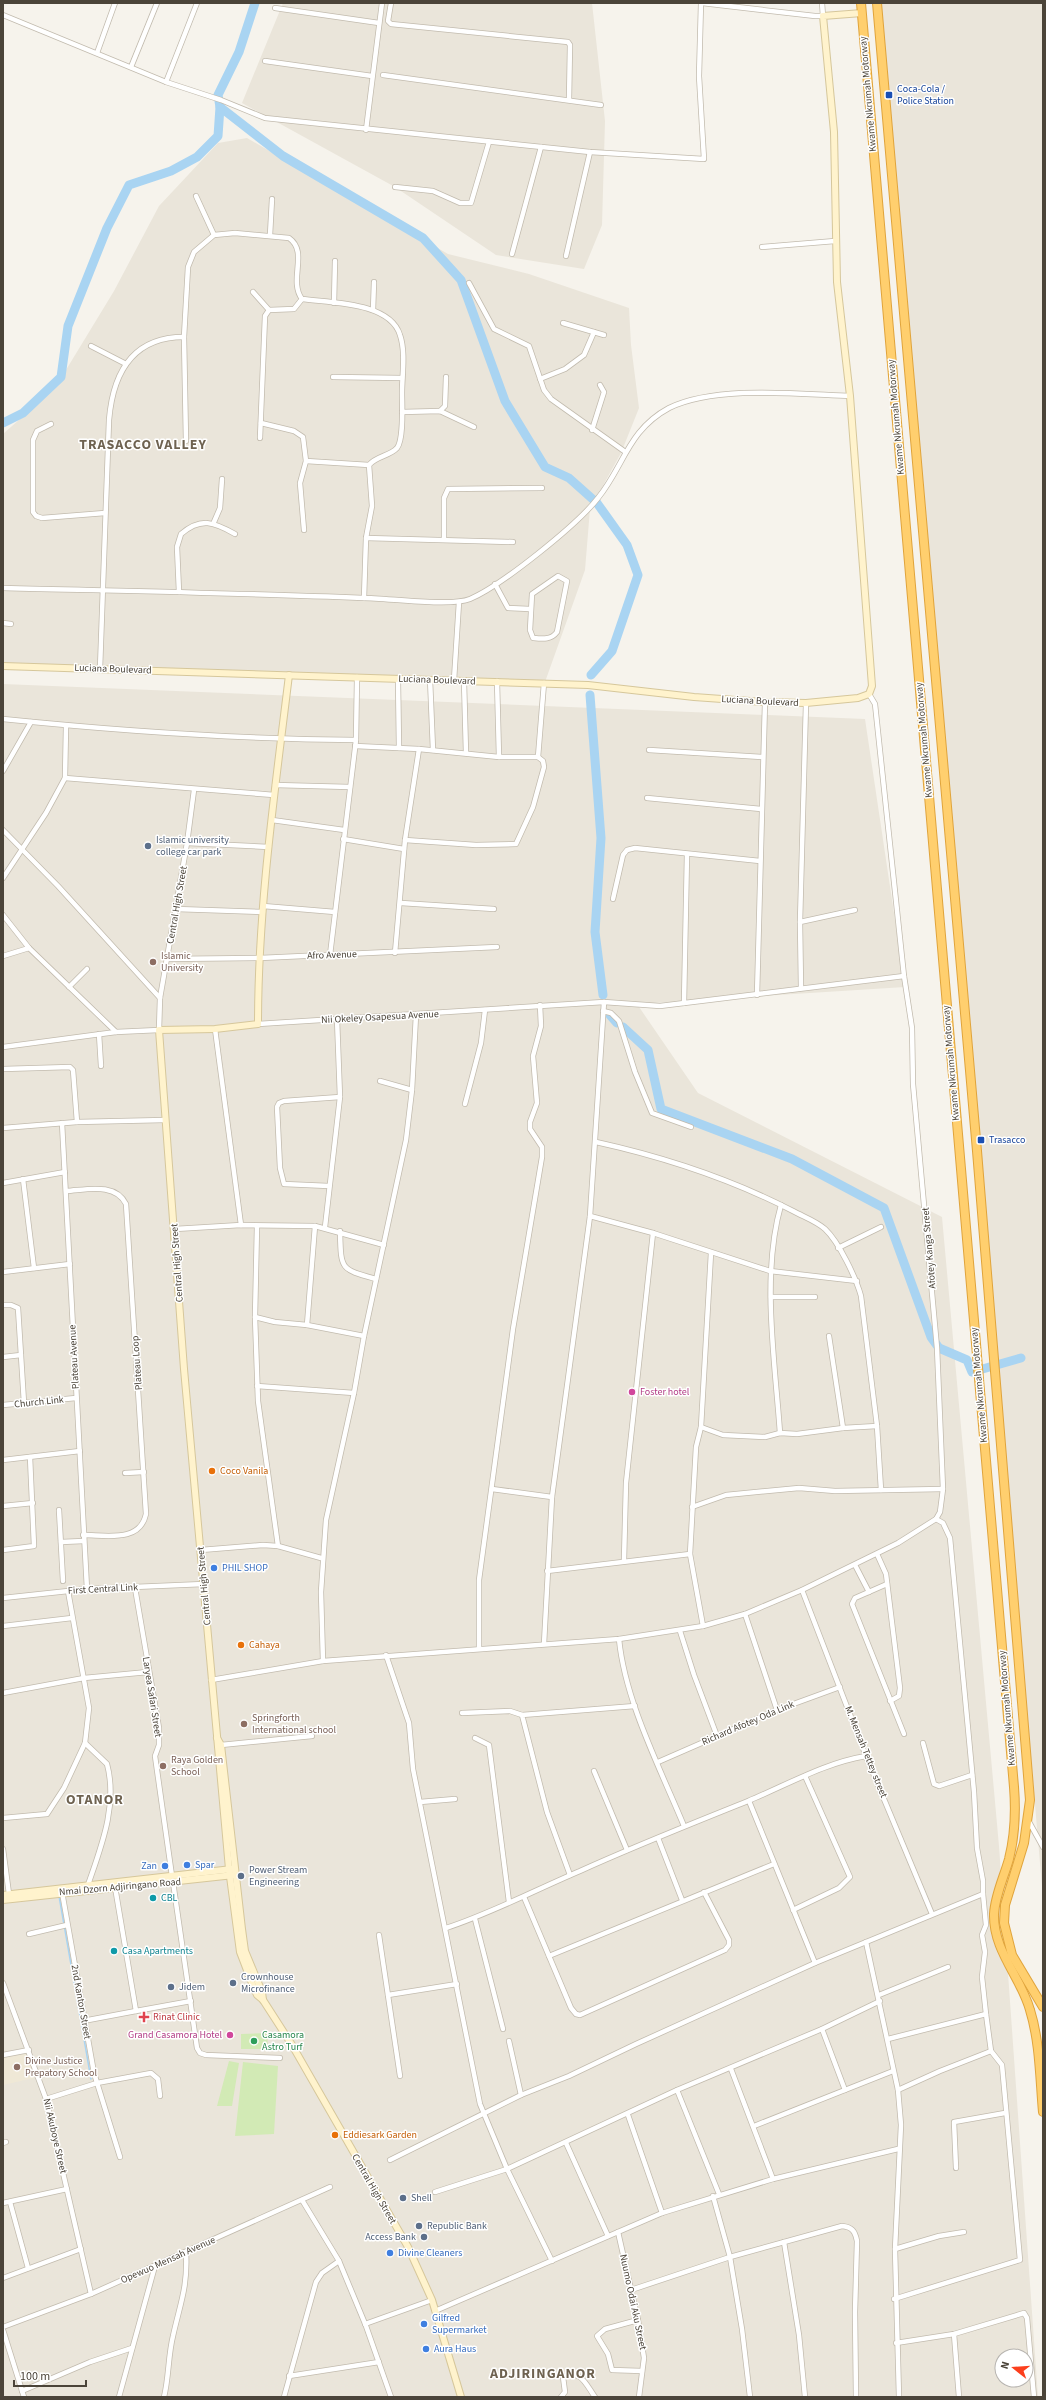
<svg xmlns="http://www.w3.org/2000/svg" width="1046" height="2400" font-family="'Source Sans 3',sans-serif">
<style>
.residential{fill:#eae5da;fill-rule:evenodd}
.education{fill:#efe8d6}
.green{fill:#d2eab5}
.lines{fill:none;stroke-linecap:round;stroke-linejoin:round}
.stream{stroke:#a9d4f2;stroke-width:1.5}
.river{stroke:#a9d4f2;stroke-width:9}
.street-casing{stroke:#c2bbae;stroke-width:6}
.secondary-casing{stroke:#d6c79b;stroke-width:8}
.highway-casing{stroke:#e0a43c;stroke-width:10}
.street{stroke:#fff;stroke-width:4.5}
.secondary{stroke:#fff3cd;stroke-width:6}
.highway{stroke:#ffcf6e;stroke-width:8}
.transit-dot{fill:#1a4fb4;stroke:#fff;stroke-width:1.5}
.service-dot{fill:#5c6f8a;stroke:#fff;stroke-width:1.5}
.education-dot{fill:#8d6e63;stroke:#fff;stroke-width:1.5}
.hotel-dot{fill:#d1479c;stroke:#fff;stroke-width:1.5}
.food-dot{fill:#e8710a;stroke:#fff;stroke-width:1.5}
.shop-dot{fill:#3f7fe0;stroke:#fff;stroke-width:1.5}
.culture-dot{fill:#0f9aa8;stroke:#fff;stroke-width:1.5}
.health-dot{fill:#e0444e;stroke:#fff;stroke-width:1.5}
.leisure-dot{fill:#2e9e5b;stroke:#fff;stroke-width:1.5}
.labels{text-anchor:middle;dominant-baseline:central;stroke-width:3;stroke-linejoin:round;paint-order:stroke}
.transit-label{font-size:10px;fill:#164399;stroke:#fff;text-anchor:start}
.street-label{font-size:10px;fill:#4b4439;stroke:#fff}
.service-label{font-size:10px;fill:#4e5e75;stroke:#fff;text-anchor:start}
.education-label{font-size:10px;fill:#785e54;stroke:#fff;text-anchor:start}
.hotel-label{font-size:10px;fill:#b23c85;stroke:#fff;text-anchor:start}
.food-label{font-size:10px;fill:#c56008;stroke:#fff;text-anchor:start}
.shop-label{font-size:10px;fill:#366cbe;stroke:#fff;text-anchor:start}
.culture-label{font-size:10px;fill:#0d838f;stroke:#fff;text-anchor:start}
.health-label{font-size:10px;fill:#be3a42;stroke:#fff;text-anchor:start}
.leisure-label{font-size:10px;fill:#27864d;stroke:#fff;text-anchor:start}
.district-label{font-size:14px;font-weight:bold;letter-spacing:1px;fill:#6e6250;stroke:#fff}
</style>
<rect width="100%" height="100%" fill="#f6f3ec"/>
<g class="residential">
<polygon points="283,3 592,3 605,121 602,225 584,269 496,255 395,187 242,103"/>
<polygon points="880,3 1043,3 1043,1898 1015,1571"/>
<polygon points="247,138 448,254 529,274 629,308 631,345 639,408 621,453 590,509 585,570 545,682 3,663 3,434 55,388 114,291 159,206 218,143"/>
<path d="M3 684 865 719 905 987 637 1004 698 1093 942 1217 999 1846 1038 2397H3ZM1002 2356H1026V2380H1002Z"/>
</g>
<polygon class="education" points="28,2052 34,2078 3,2085 3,2057"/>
<g class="green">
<polygon points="267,2033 268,2049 241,2049 241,2034"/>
<polygon points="229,2061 239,2063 232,2106 217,2106"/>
<polygon points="243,2062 278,2066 274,2134 235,2136"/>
</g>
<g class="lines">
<polyline class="stream" points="59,1896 91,2079"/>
<g class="river">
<polyline points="220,107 283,156 423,238 461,280 505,401 545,467 569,478 597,503 627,545 638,575 612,651 591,675"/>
<polyline points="3,423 23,413 61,377 68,326 107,228 129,185 171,171 197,157 218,136 220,107 218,95 239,52 255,3"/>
<polyline points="590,695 601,838 595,932 603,995"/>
<polyline points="610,1015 617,1023"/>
<polyline points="623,1027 648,1050 661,1109 792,1159 884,1208 931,1337 939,1348 967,1360 972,1372 1021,1358"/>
</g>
<g class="street-casing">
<g id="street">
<polyline points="391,3 388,21 391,24 568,42 570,45 569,100"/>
<polyline points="702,3 815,16 823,16 822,3"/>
<polyline points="275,8 379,23"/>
<polyline points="3,15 166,82 221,100 265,118 590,152 704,159 699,76 701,3"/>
<polyline points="97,53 115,3"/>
<polyline points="265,61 372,76"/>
<polyline points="131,67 157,3"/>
<polyline points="383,75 601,105"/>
<polyline points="166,82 197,3"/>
<polyline points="366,130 382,3"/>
<polyline points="395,187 433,191 460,203 471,203 489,142"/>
<polyline points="196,196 214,235"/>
<polyline points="270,235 272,199"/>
<polyline points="762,247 835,241"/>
<polyline points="512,254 541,147"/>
<polyline points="566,256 590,152"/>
<polyline points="469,283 494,329 529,346 544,390 551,399 624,451"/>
<polyline points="253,292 269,310"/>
<polyline points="334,303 335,261"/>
<polyline points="269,310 294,309 302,299"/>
<polyline points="373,310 374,282"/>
<polyline points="563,323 604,335"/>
<polyline points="91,346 126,364"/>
<polyline points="333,377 402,378"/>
<polyline points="540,379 565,369 584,355 594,332"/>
<polyline points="440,411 445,406 446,377"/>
<polyline points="402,412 440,411 474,427"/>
<polyline points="261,423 294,431 303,437 306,461 300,483 304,530"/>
<polyline points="51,424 37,431 33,440 33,512 36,516 42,518 105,513"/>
<polyline points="592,430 604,392 600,385"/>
<polyline points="260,438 265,316 269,310"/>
<path d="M186 441 184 337 188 267 194 252 214 235 235 233 289 238C309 252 288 280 302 299 331 303 390 302 400 335 406 353 402 375 402 393 402 405 404 439 397 448 390 456 376 456 369 465L372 506 366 538 364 598"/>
<polyline points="306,461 369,465"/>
<polyline points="214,522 220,508 222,479"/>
<polyline points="366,538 513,542"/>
<polyline points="444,539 444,498 448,489 542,488"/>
<path d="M558 576 567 581 557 632C551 640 543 639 533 638L530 630 532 594Z"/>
<polyline points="495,584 508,608 530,609"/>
<path d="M3 588C123 591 243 593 363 598 388 598 450 607 470 599 501 586 577 525 598 498 624 466 628 430 669 408 716 385 798 394 850 396"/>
<path d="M179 592 177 547 181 534C201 517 214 522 235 534"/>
<polyline points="3,623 11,624"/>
<path d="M100 669 109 420C113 373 132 337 184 337"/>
<polyline points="398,679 399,748"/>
<polyline points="430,679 433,750"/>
<polyline points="454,680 459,602"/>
<polyline points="464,681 466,753"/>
<polyline points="497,681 499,757"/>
<path d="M3 719C120 731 238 739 356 740"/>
<polyline points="355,746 419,749 499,757 538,757 544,683"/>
<polyline points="649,750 762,757"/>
<polyline points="3,771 31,722"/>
<polyline points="65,778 274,795"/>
<polyline points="275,785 350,787"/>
<polyline points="647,798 761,809"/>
<polyline points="272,820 344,830"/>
<polyline points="3,830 58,886 160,998"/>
<polyline points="343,839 404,849"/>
<polyline points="405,840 476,845 516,844 533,807 544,767 543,761 538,757"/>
<polyline points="187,843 269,847"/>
<polyline points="3,878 46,813 65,778 66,727"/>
<polyline points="613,899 623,855 627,850 635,848 760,861"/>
<polyline points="401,903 494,909"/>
<polyline points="263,906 335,912"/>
<polyline points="176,909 263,912"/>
<polyline points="3,915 29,948 116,1032"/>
<polyline points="800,922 855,910"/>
<polyline points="395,953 405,840 419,749"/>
<polyline points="330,955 356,740 357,677"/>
<polyline points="3,956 29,948"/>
<polyline points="167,959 260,958 497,947"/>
<polyline points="69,987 87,969"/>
<polyline points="801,988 800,922 806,703"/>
<polyline points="757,995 765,702"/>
<polyline points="684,1003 687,854"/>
<polyline points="603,1011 611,1013 619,1021 635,1072 652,1113 691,1127"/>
<polyline points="258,1024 604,1002 660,1006 904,976"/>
<polyline points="215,1029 241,1225"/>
<polyline points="99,1034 101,1066"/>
<polyline points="3,1047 116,1032 159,1030 160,998 187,843 194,790"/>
<polyline points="3,1069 70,1067 73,1070 77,1122"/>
<polyline points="380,1081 412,1090"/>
<polyline points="465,1104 481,1043 485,1010"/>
<polyline points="62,1123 87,1589"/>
<polyline points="3,1128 77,1122 165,1120"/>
<path d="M596 1142C664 1157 731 1179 793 1211 804 1217 816 1221 825 1229 839 1242 856 1278 861 1296L877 1426 881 1490"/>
<polyline points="23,1179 34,1268"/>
<polyline points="3,1183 65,1172"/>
<polyline points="329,1186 284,1184 280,1168 277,1107 279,1103 284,1101 340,1097"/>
<path d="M66 1191C86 1190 115 1182 126 1204L146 1514C140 1543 106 1535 83 1535"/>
<polyline points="590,1216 653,1233 770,1271 857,1281"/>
<polyline points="257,1226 255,1317 258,1401 278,1546"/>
<polyline points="325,1227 340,1097 337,1019"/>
<polyline points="175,1229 241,1225 315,1226 384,1245"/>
<path d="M340 1231C341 1270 340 1269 376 1279"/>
<polyline points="838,1248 881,1227"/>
<polyline points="3,1272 70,1264"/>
<polyline points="771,1297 815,1297"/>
<polyline points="3,1305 11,1305 18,1308 24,1403"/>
<polyline points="255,1317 275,1322 307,1325 364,1336"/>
<polyline points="307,1325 315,1226"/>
<polyline points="829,1336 843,1428"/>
<polyline points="3,1357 21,1355"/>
<polyline points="257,1386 354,1393"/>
<polyline points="3,1405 76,1398"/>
<polyline points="701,1427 723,1435 765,1437 780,1433 797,1434 843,1428 877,1426"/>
<path d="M780 1433C775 1361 761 1275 781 1205"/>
<polyline points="3,1460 80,1451"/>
<polyline points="125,1473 144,1472"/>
<polyline points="492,1489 552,1497"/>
<polyline points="3,1506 33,1503"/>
<polyline points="692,1507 726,1495 799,1488 835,1491 943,1489"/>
<polyline points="59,1510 63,1581"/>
<polyline points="61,1542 84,1541"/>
<polyline points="3,1550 34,1546 30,1457"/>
<polyline points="201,1550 263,1545 278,1546 321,1558"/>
<polyline points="877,1554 886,1574 900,1688 899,1696 890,1701"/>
<polyline points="624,1560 626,1483 653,1233"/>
<polyline points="855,1565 869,1592"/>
<polyline points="547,1571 690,1554"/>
<polyline points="887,1584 855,1598 852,1604 904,1734"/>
<polyline points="135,1588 159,1728 159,1745 155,1756 172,1876"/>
<polyline points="802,1590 866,1756 932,1914"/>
<polyline points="3,1598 87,1589 204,1584"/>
<polyline points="745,1614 777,1710"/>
<polyline points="3,1626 72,1618"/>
<polyline points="703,1626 690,1554 696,1447 701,1427 711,1253"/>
<polyline points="680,1631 694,1675 717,1736"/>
<path d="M619 1639C625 1701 660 1768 684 1826"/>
<polyline points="544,1644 552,1497 590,1216 604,1002"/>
<polyline points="479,1648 479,1580 513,1329 542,1157 542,1147 530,1129 530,1122 537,1103 533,1056 541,1026 540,1005"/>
<polyline points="386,1655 409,1723 413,1769 480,2104 507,2169 552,2261"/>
<polyline points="323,1661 321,1592 326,1520 354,1393 364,1336 406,1140 412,1090 416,1015"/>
<polyline points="211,1680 323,1661 619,1639 703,1626 745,1614 802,1590 898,1543 936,1519 940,1512 943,1489 937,1348 913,1084 912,1028 904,976 875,704 869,694"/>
<polyline points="3,1693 84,1678 148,1672"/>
<polyline points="462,1713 510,1711 522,1715"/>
<polyline points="475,1738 489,1745 509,1902"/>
<path d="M85 1743 107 1764C118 1805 101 1847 88 1885"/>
<polyline points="923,1743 934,1784 939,1786 972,1775"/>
<polyline points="221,1745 312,1736"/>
<polyline points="658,1762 777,1710 840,1687"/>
<polyline points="594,1771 627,1850"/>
<polyline points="749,1801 815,1963"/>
<polyline points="420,1802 455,1799"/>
<polyline points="3,1818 47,1814 64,1788 85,1743 89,1708 68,1591"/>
<polyline points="1028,1820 1043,1847"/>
<polyline points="658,1838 682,1900"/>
<polyline points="3,1849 9,1894"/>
<polyline points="570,1875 547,1812 522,1715 635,1706"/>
<polyline points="173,1882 197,2048 200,2053 206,2055 280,2058"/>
<polyline points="115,1887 136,2011 191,2001"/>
<polyline points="62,1892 94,2073 120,2157"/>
<polyline points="524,1897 571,2008 576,2014 580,2015 725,1950 729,1945 729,1940 704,1892"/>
<polyline points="793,1910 839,1888 850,1877 805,1776"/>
<polyline points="475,1919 503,2029"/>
<path d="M446 1928C492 1913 535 1890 580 1871 635 1846 691 1824 748 1801 787 1785 824 1763 866 1756"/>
<polyline points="29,1934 67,1925"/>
<polyline points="379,1935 400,2076"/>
<polyline points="866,1942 898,2090 901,2125 895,2249 899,2397"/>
<polyline points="549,1956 774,1864"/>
<polyline points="3,1983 46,2099 91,2294"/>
<polyline points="388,1995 457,1984"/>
<polyline points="879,1995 948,1967"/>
<polyline points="83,2021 136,2011"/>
<polyline points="822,2029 845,2090"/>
<polyline points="888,2039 986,2014"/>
<polyline points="509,2041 521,2095"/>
<polyline points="3,2055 29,2050"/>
<polyline points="731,2069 773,2179"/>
<polyline points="677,2090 719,2194"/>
<polyline points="898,2090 940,2071 991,2051"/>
<polyline points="46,2099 97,2083 151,2073 158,2079 160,2096"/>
<polyline points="628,2115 662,2213"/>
<polyline points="754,2126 893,2071"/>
<polyline points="3,2143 6,2142"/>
<polyline points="566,2143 608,2236"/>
<polyline points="390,2160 521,2095 569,2076 636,2044 815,1963 983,1894 983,1881 977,1848 974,1792 950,1538 943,1523 936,1519"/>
<polyline points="956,2168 954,2122 1005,2113"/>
<polyline points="435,2192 507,2169 677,2090 822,2029 880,2001"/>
<polyline points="713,2196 730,2257 742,2329 750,2397"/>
<polyline points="302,2200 339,2261 366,2326 391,2397"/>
<polyline points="10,2202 28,2268"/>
<polyline points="3,2203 67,2189"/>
<polyline points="618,2232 638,2320 644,2358 639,2397"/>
<polyline points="784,2242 799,2335 805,2397"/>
<polyline points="895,2249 939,2236 964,2232"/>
<polyline points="3,2278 81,2249"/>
<path d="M631 2290 730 2257 842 2226C852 2227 855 2231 857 2241L855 2312 856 2397"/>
<polyline points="894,2299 1020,2260 1002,2065 991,2051 986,2014 982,1977 985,1952 982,1935 986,1925 983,1894"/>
<polyline points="435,2311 662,2213 773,2179 898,2149"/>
<polyline points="638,2320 605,2329 597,2336 608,2354 612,2370 642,2371"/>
<polyline points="365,2324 432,2300"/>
<polyline points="3,2327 91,2294 330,2187"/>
<polyline points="3,2330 24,2397"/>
<polyline points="954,2334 959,2397"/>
<polyline points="896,2343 954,2334 1024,2313 1027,2318 1034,2397"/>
<polyline points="289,2376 379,2362"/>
<polyline points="22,2391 90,2362 132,2348"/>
<polyline points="119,2397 155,2266"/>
<path d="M164 2397C169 2377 168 2356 173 2336 180 2304 188 2287 186 2252"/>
<polyline points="284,2397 316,2282 322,2273 339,2261"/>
<path d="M561 2397 565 2392 563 2377C581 2369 585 2383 595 2397"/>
</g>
</g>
<g class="secondary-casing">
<g id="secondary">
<polyline points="3,666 588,685 694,697 765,702 806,703 858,698 869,694 872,686 850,396 837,282 834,132 823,16 862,13"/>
<path d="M289 675C275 790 258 907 258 1024L215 1029 159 1030 184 1369 229 1869 240 1952 253 1986 257 1995 263 2000 292 2045 408 2247 432 2300 461 2397"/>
<polyline points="217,1738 221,1745 242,1929 245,1951 262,1992 263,2000"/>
<polyline points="3,1895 232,1869"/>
<polyline points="3,1900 234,1875"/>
</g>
</g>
<g class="highway-casing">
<g id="highway">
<path d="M861 3 1014 1787C1016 1812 1015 1835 1009 1859 1004 1877 995 1895 994 1914 993 1951 1021 1977 1030 2010 1040 2042 1040 2079 1043 2112"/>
<polyline points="877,3 977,1151 1030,1800 1024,1843 1005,1905 1004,1923 1012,1955 1043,2007"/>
</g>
</g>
<use href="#street" class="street"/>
<use href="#secondary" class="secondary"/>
<use href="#highway" class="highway"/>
</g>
<g class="transit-dot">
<rect x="885" y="91" width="8" height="8" rx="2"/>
<rect x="977" y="1136" width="8" height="8" rx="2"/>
</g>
<g class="service-dot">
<circle cx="148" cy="846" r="4"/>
<circle cx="241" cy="1876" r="4"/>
<circle cx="233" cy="1983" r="4"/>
<circle cx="171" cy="1987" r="4"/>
<circle cx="403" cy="2198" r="4"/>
<circle cx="419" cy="2226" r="4"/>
<circle cx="424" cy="2237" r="4"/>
</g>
<g class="education-dot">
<circle cx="153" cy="962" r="4"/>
<circle cx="244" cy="1724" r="4"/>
<circle cx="163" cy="1766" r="4"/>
<circle cx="17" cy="2067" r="4"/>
</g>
<g class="hotel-dot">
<circle cx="632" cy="1392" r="4"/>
<circle cx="230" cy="2035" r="4"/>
</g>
<g class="food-dot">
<circle cx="212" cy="1471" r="4"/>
<circle cx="241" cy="1645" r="4"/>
<circle cx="335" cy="2135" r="4"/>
</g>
<g class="shop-dot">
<circle cx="214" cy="1568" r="4"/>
<circle cx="187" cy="1865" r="4"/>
<circle cx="165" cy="1866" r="4"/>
<circle cx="390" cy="2253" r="4"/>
<circle cx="424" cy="2324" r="4"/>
<circle cx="426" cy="2349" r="4"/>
</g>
<g class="culture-dot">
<circle cx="153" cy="1898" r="4"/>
<circle cx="114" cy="1951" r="4"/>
</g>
<path class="health-dot" d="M142 2011h4v4h4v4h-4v4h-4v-4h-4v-4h4z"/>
<circle class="leisure-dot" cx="254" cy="2041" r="4"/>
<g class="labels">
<g class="transit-label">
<text x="897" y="89">Coca-Cola /<tspan x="897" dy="12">Police Station</tspan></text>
<text x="989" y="1140">Trasacco</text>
</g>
<g class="street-label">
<text transform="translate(868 94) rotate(-95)">Kwame Nkrumah Motorway</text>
<text transform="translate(896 417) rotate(-95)">Kwame Nkrumah Motorway</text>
<text transform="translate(113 669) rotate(2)">Luciana Boulevard</text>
<text transform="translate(437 680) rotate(2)">Luciana Boulevard</text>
<text transform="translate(760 701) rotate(3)">Luciana Boulevard</text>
<text transform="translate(924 740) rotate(-95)">Kwame Nkrumah Motorway</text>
<text transform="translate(177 905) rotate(-80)">Central High Street</text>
<text transform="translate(332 955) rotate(-2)">Afro Avenue</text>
<text transform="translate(380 1017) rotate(-3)">Nii Okeley Osapesua Avenue</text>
<text transform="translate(951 1063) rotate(-95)">Kwame Nkrumah Motorway</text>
<text transform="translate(929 1248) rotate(-95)">Afotey Kanga Street</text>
<text transform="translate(177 1263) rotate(-94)">Central High Street</text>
<text transform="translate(74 1357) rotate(-93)">Plateau Avenue</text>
<text transform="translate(137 1363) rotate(-94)">Plateau Loop</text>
<text transform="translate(979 1385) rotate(-95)">Kwame Nkrumah Motorway</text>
<text transform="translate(39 1402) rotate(-6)">Church Link</text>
<text transform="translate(204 1586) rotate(-95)">Central High Street</text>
<text transform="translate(103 1589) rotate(-3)">First Central Link</text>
<text transform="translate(152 1697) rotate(81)">Laryea Safari Street</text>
<text transform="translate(1007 1708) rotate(-95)">Kwame Nkrumah Motorway</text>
<text transform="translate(748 1723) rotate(-23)">Richard Afotey Oda Link</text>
<text transform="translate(866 1752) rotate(68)">M. Mensah Tettey street</text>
<text transform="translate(120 1887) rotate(-5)">Nmai Dzorn Adjiringano Road</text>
<text transform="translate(81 2002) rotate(80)">2nd Kanton Street</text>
<text transform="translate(55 2136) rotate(77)">Nii Akuboye Street</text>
<text transform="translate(374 2189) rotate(60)">Central High Street</text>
<text transform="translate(168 2260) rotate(-24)">Opewuo Mensah Avenue</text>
<text transform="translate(633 2302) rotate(78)">Nuumo Odai Aku Street</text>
</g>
<g class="service-label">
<text x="156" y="840">Islamic university<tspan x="156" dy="12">college car park</tspan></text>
<text x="249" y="1870">Power Stream<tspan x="249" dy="12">Engineering</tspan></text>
<text x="241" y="1977">Crownhouse<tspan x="241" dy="12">Microfinance</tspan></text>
<text x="179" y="1987">Jidem</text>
<text x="411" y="2198">Shell</text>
<text x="427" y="2226">Republic Bank</text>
<text x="416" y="2237" text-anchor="end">Access Bank</text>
</g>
<g class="education-label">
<text x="161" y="956">Islamic<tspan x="161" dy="12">University</tspan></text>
<text x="252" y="1718">Springforth<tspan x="252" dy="12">International school</tspan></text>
<text x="171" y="1760">Raya Golden<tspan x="171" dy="12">School</tspan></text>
<text x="25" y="2061">Divine Justice<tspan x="25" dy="12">Prepatory School</tspan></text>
</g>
<g class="hotel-label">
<text x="640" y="1392">Foster hotel</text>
<text x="222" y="2035" text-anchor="end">Grand Casamora Hotel</text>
</g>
<g class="food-label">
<text x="220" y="1471">Coco Vanila</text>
<text x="249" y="1645">Cahaya</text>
<text x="343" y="2135">Eddiesark Garden</text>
</g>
<g class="shop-label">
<text x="222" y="1568">PHIL SHOP</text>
<text x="195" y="1865">Spar</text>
<text x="157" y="1866" text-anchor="end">Zan</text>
<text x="398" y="2253">Divine Cleaners</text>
<text x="432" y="2318">Gilfred<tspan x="432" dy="12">Supermarket</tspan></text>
<text x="434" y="2349">Aura Haus</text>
</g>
<g class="culture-label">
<text x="161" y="1898">CBL</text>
<text x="122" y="1951">Casa Apartments</text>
</g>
<g class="health-label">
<text x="153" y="2017">Rinat Clinic</text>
</g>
<g class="leisure-label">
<text x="262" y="2035">Casamora<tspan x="262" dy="12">Astro Turf</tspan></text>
</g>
<g class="district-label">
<text x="143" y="445">TRASACCO VALLEY</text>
<text x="95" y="1800">OTANOR</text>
<text x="543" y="2374">ADJIRINGANOR</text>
</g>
</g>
<rect width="1046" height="2400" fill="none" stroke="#4b4439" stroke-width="8"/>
<g transform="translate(1014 2368) rotate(287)"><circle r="19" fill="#ffffff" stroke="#b7b4b0"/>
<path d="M0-3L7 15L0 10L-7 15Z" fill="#fc3f1d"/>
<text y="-6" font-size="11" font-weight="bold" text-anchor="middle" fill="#4b4439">N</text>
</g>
<path d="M14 2380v6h72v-6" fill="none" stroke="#4b4439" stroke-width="2"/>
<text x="20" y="2380" font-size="12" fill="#4b4439" stroke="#ffffff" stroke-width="3" paint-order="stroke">100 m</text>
</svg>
